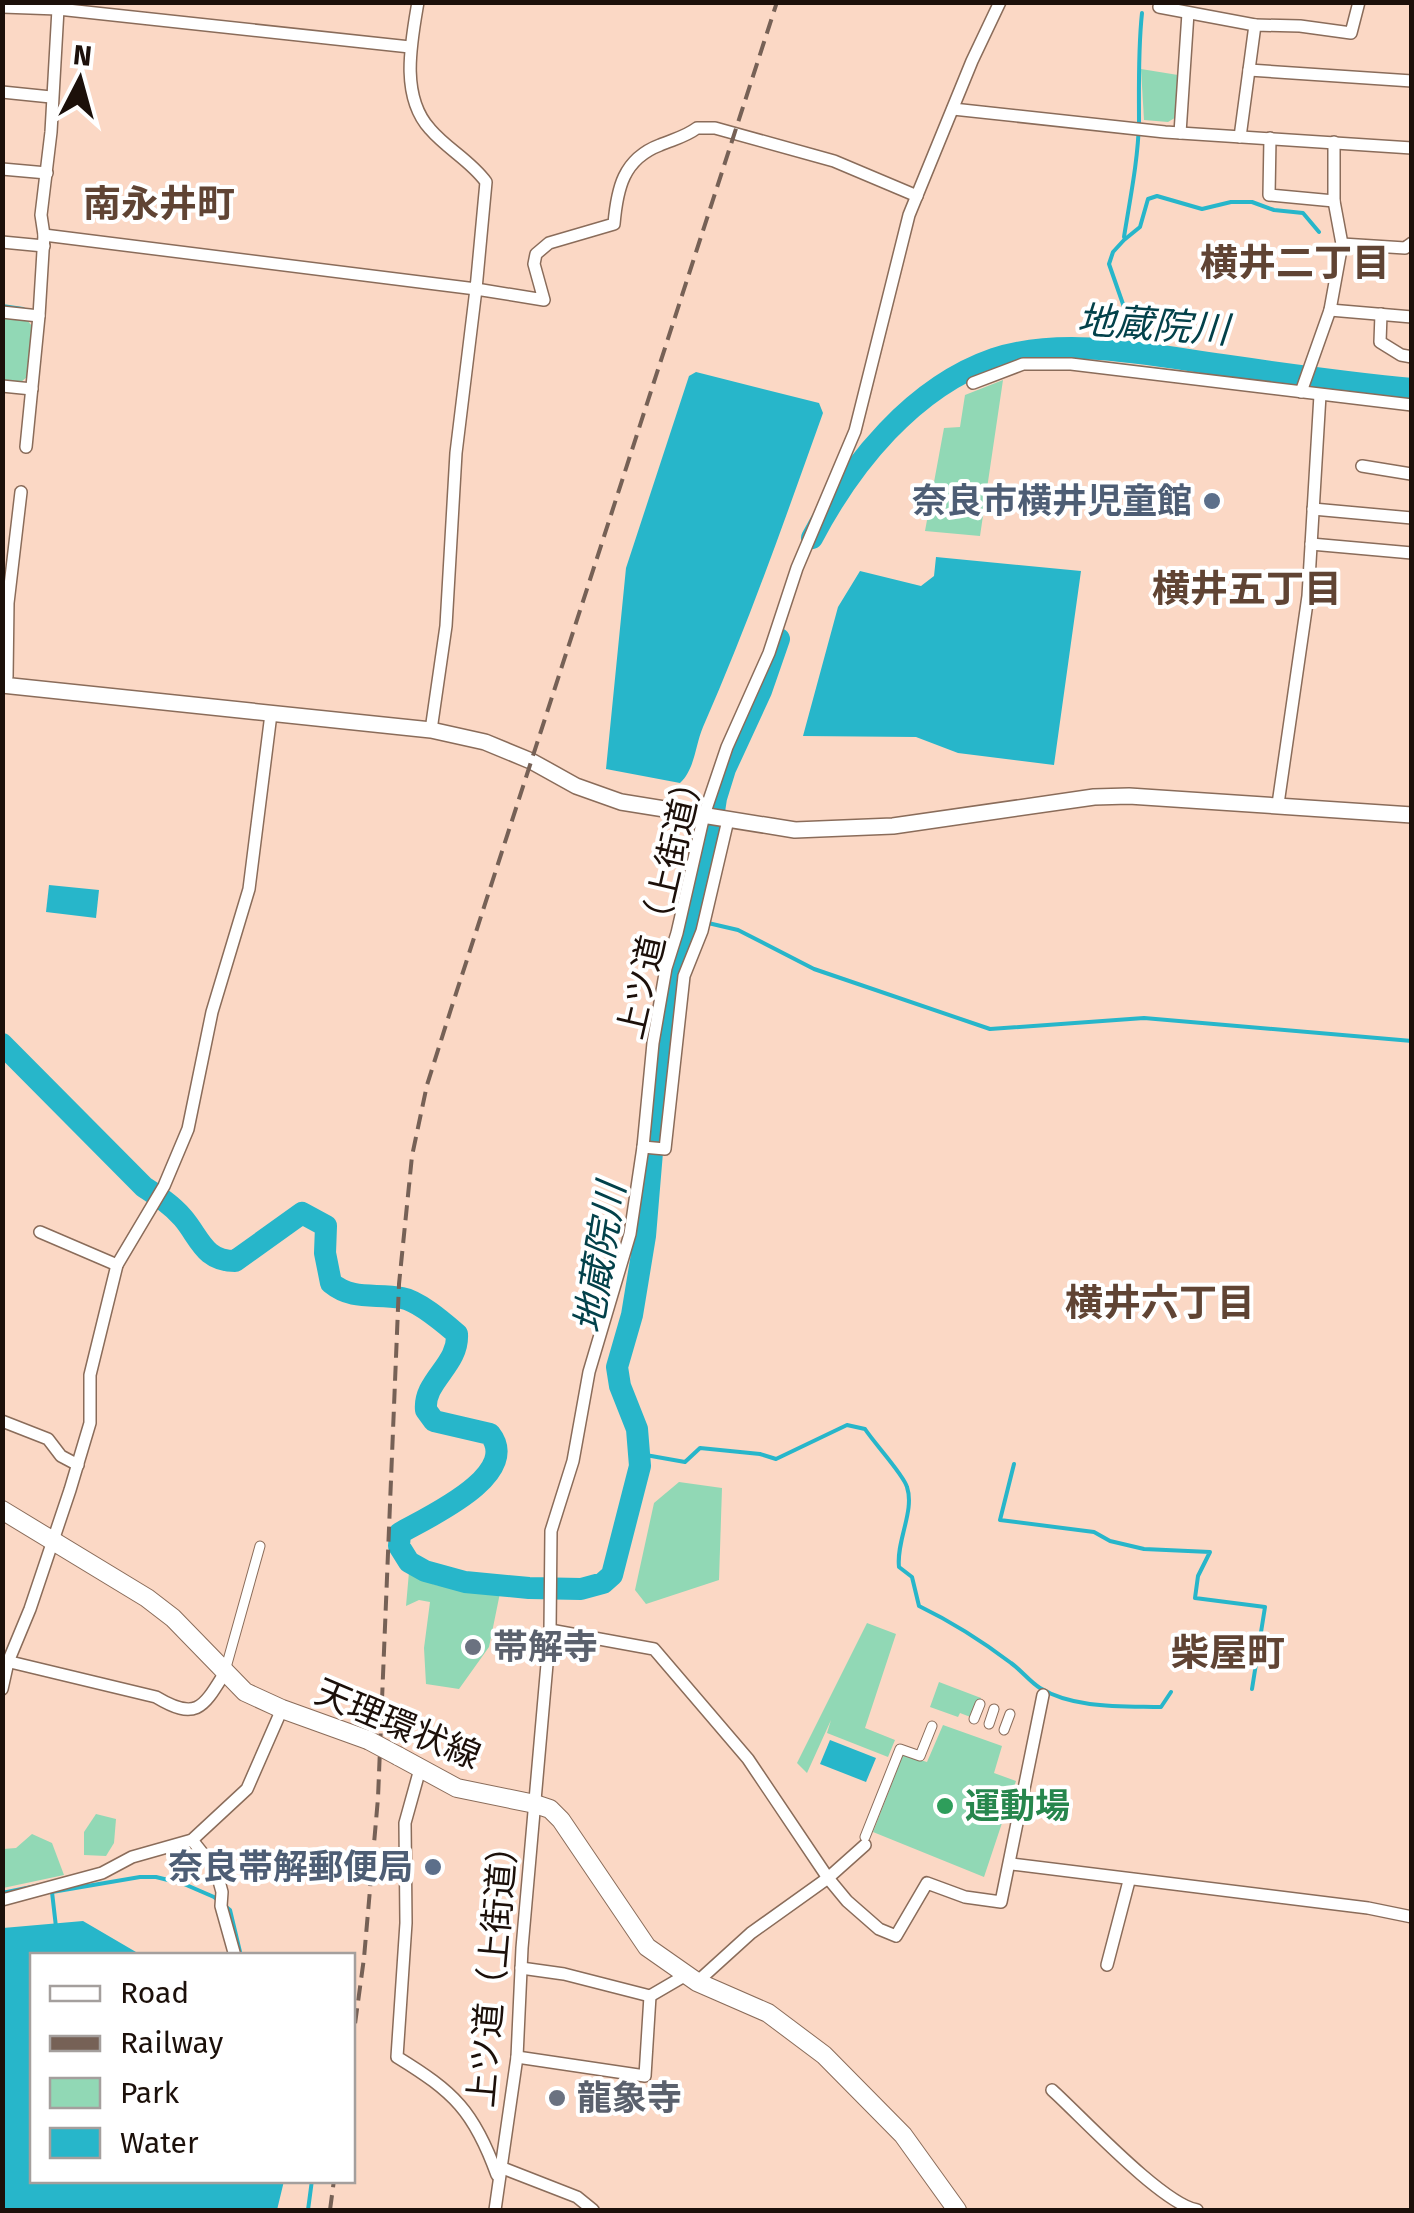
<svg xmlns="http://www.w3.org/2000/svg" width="1414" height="2213" font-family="'Fira Sans','Noto Sans JP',sans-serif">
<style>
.green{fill:#91d8b5}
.water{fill:#27b6ca}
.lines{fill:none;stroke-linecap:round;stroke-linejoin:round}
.stream{stroke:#27b6ca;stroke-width:4}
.river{stroke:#27b6ca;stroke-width:22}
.pedestrian-casing{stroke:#8a6c5a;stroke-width:11}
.minor-casing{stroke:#8a6c5a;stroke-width:14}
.tertiary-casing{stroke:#8a6c5a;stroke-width:18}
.primary-casing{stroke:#8a6c5a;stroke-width:20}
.pedestrian{stroke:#fff;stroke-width:9}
.minor{stroke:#fff;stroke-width:11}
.tertiary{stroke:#fff;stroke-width:15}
.primary{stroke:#fff;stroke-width:18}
.rail{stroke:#766156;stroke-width:4;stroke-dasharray:15 8;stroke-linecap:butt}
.primary-bridge-casing{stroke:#8a6c5a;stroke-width:20;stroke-linecap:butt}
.primary-bridge{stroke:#fff;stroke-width:18}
.service-dot{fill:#5c6f8a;stroke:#fff;stroke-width:4}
.worship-dot{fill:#6b7280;stroke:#fff;stroke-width:4}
.leisure-dot{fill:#2e9e5b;stroke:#fff;stroke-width:4}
.labels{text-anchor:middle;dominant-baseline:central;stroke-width:8;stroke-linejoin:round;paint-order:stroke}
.service-label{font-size:35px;font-weight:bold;fill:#4e5e75;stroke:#fff;text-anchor:end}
.street-label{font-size:35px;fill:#1c100a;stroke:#fff}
.worship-label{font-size:35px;font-weight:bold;fill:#5b616d;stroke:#fff;text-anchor:start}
.leisure-label{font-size:35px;font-weight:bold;fill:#27864d;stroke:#fff;text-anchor:start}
.neighbourhood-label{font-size:38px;font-weight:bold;fill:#604434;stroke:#fff}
.water-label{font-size:38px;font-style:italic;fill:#03414a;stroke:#fff}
</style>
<rect width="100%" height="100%" fill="#fbd8c5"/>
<g class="green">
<polygon points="1141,69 1178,75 1178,116 1168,122 1144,120"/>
<polygon points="2,318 27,320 32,326 27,377 21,382 3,380"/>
<polygon points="1003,380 980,536 925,531 944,428 960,427 965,395"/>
<polygon points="679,1482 722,1488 719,1580 646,1604 635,1590 654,1503"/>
<polygon points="409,1572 435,1585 500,1593 489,1647 459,1689 426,1684 424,1648 430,1602 419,1600 406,1606"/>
<polygon points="867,1623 896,1634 865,1728 895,1740 888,1757 827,1733 831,1720 807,1773 797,1763"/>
<polygon points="939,1682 981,1698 973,1718 960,1713 958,1717 930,1707"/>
<polygon points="943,1725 1002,1746 994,1773 1016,1781 984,1877 873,1832 903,1755 927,1762"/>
<polygon points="96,1814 116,1819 114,1843 106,1856 84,1855 84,1832"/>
<polygon points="32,1834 52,1843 64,1875 3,1888 3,1849 16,1848"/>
</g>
<g class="water">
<path d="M696 372 819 403 823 413C785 519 748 625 703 727 695 746 695 769 680 783L606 769 626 568 689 376Z"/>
<polygon points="936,557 1081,571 1054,765 958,753 916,737 803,736 838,607 860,571 921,586 934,576"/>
<polygon points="49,885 99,890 96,918 46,912"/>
<polygon points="830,1740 876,1758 866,1782 820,1764"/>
<polygon points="83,1921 136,1952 136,1955 32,1956 32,2180 284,2181 277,2210 3,2210 3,1928"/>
</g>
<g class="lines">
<g class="stream">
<path d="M1124 237C1130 199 1138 161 1139 122 1139 85 1138 50 1142 13"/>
<polyline points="2,306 23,309"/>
<polyline points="1104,349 1120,331 1124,307 1109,264 1113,252 1124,240 1140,227 1148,199 1157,196 1202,209 1231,202 1252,202 1274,210 1303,213 1319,232"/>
<polyline points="688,920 699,922"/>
<polyline points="708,923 738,930 814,969 990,1029 1144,1018 1412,1041"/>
<path d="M640 1454 685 1462 700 1448 760 1454 776 1459 847 1425 865 1429C874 1443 904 1475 907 1487 915 1511 896 1541 899 1567L912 1577 919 1606C952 1622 982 1641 1011 1663 1021 1670 1030 1682 1040 1688 1074 1709 1123 1706 1161 1707L1171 1692"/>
<polyline points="1014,1464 1000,1520 1094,1532 1110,1541 1144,1549 1210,1552 1198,1576 1195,1598 1265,1607 1252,1689"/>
<polyline points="2,1893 46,1884"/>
<polyline points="56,1927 52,1892 140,1877 156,1877 184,1884 214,1897 230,1910 241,1956"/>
<polyline points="308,2210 312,2180"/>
</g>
<g class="river">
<path d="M812 538C851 464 913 387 994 359 1063 336 1151 355 1222 365 1285 374 1348 383 1412 389"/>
<path d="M2 1044 144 1187C158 1196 172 1205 183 1218 200 1238 204 1261 235 1261L302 1213 326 1226 325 1253 331 1283C353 1301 375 1293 402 1298 419 1301 443 1322 457 1334 459 1365 423 1381 426 1410L434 1421 490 1434C522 1475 428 1517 400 1533L399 1546 409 1562 425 1571 465 1582 529 1588 581 1589 603 1583 612 1575 640 1466 637 1429 620 1386 617 1367 632 1315 645 1236 663 1020 711 831 716 798 725 769 761 691 779 639"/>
</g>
<g class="pedestrian-casing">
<g id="pedestrian">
<polyline points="225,1671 260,1546"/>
<polyline points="974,1719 980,1704"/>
<polyline points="989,1724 994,1709"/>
<polyline points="1004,1730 1010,1714"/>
<polyline points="865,1837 900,1749 920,1756 932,1726"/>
</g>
</g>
<g class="minor-casing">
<g id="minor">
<polyline points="1160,2 1159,7 1255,25"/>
<polyline points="2,7 58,9 410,47"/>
<polyline points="1249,70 1412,81"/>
<polyline points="2,92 51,97"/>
<polyline points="953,109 1165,132 1412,148"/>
<polyline points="1180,133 1188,13"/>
<polyline points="1240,137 1255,25 1300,26 1351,33 1359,2"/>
<polyline points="1270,138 1269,195 1334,201"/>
<polyline points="2,169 47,173"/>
<path d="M44 235 476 289 486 182C471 161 447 149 430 129 400 96 411 43 418 2"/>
<polyline points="2,242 44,246"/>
<polyline points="1342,244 1405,248 1412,243"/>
<polyline points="1330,310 1412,317"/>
<polyline points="2,312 39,316"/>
<polyline points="1381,314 1380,342 1401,355 1412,357"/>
<polyline points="973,383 1023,364 1071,364 1412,405"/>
<polyline points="2,386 32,389"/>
<polyline points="1301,392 1330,310 1342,244 1334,201 1334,142"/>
<polyline points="26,447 39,316 44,235 41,215 51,132 58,9"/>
<polyline points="1362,466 1411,474"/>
<polyline points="1313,509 1412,518"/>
<polyline points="1311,544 1412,553"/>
<polyline points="7,677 8,603 21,492"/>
<path d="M431 730 446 626 456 453 476 289 544 300 534 264 536 254 549 243 614 224C617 189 623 159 660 145 674 139 685 137 697 128H715L834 161 917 196"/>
<polyline points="1278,804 1308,596 1320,395"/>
<polyline points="643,1147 665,1149 684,976 702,931 728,820"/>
<polyline points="40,1232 117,1265"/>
<polyline points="2,1421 48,1439 61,1456 78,1465"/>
<polyline points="550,1630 654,1649 748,1759 828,1878 847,1901 879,1929 896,1936 927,1883 965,1897 1001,1902 1043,1695"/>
<path d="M2 1660 156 1697C196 1721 203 1708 224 1674"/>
<polyline points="2,1689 8,1662 30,1609 70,1490 90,1423 90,1375 117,1265 164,1186 188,1129 212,1012 249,889 271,714"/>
<path d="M420 1769 405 1823 406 1923 397 2057C454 2092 474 2111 497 2175"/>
<polyline points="192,1840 216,1870 222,1892 221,1906 235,1956"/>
<polyline points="1012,1864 1368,1908 1412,1917"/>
<polyline points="2,1900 102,1873 132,1857 192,1840 247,1789 282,1709"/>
<polyline points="1107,1965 1129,1881"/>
<polyline points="521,1968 564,1974 650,1996 686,1975"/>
<polyline points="697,1982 751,1933 828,1878 865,1845"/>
<polyline points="517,2057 645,2076 650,1996"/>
<path d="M1052 2090C1081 2116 1162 2204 1197 2210"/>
<polyline points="500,2167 577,2197 593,2210"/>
<polyline points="495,2210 517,2057 522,1948 550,1630 551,1531 573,1461 589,1372 630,1234 643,1147 653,1043 666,968 677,933 704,815 727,747 769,653 797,568 855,431 909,215 972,61 1000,2"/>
</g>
</g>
<g class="tertiary-casing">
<polyline id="tertiary" points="2,685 431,730 485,742 531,761 576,786 621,802 795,830 893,826 1094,797 1129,796 1412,815"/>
</g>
<g class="primary-casing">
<g id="primary">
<polyline points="2,1510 147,1598 173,1618 245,1692 282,1709 368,1740"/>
<polyline points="398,1756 457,1788 535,1804 550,1809 561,1820 647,1947 697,1982 768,2013 824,2055 903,2135 957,2210"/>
</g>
</g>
<use href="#pedestrian" class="pedestrian"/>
<use href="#minor" class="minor"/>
<use href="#tertiary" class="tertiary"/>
<use href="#primary" class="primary"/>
<g class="rail">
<polyline points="352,2046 364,1958 378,1798 399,1284 412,1156 427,1085 451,1009 777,2"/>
<polyline points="330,2210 334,2180"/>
</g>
<g class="primary-bridge-casing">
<polyline id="primary-bridge" points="368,1740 398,1756"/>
</g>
<use href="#primary-bridge" class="primary-bridge"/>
</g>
<g class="service-dot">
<circle cx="1212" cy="501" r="10"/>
<circle cx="433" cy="1867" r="10"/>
</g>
<g class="worship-dot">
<circle cx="473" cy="1647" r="10"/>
<circle cx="557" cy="2098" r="10"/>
</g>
<circle class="leisure-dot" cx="945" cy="1806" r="10"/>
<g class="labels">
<g class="service-label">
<text x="1192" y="501">奈良市横井児童館</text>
<text x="413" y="1867">奈良帯解郵便局</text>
</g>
<g class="street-label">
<text transform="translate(661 902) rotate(-77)">上ツ道（上街道）</text>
<text transform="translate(398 1724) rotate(23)">天理環状線</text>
<text transform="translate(493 1968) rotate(-85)">上ツ道（上街道）</text>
</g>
<g class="worship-label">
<text x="493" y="1647">帯解寺</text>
<text x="577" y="2098">龍象寺</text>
</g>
<g class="leisure-label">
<text x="965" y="1806">運動場</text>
</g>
<g class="neighbourhood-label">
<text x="159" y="204">南永井町</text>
<text x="1295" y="263">横井二丁目</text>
<text x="1247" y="589">横井五丁目</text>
<text x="1160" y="1303">横井六丁目</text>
<text x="1228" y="1653">柴屋町</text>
</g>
<g class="water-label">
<text transform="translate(1153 325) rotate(4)">地蔵院川</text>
<text transform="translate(600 1258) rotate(-81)">地蔵院川</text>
</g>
</g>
<rect width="1414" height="2213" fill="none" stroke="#1c100a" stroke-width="10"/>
<rect x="30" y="1953" width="325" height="230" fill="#ffffff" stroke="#a49f9d" stroke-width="2.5"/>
<rect x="50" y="1986" width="50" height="15" fill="#ffffff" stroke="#a49f9d" stroke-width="2.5"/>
<text x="120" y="2003" font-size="30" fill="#1c100a">Road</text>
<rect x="50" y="2036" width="50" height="15" fill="#766156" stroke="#a49f9d" stroke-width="2.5"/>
<text x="120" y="2053" font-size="30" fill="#1c100a">Railway</text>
<rect x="50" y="2078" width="50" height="30" fill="#91d8b5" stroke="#a49f9d" stroke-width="2.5"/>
<text x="120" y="2103" font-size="30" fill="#1c100a">Park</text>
<rect x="50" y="2128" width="50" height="30" fill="#27b6ca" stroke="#a49f9d" stroke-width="2.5"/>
<text x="120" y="2153" font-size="30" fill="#1c100a">Water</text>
<g transform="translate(80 80) rotate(6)" stroke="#ffffff" stroke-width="8" paint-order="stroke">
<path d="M0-8L18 38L0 25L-18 38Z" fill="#1c100a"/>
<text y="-15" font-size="28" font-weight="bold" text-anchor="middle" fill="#1c100a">N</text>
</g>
</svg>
